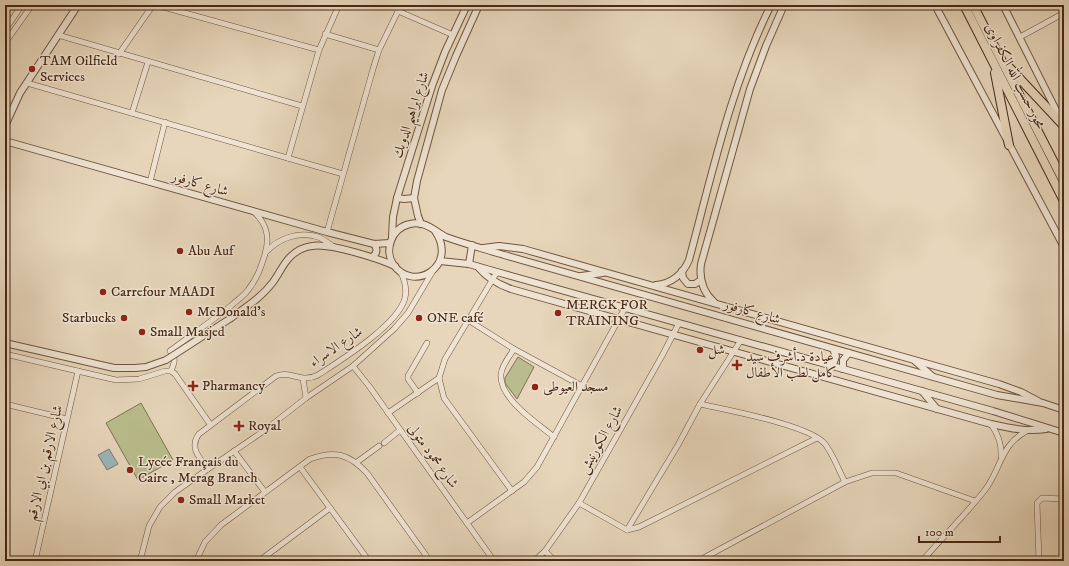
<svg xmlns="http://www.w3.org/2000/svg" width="1069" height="566" font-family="'IM FELL DW Pica',Amiri,serif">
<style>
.green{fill:#b9bd8d;stroke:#817251}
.water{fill:#9db6bc;stroke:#7b7d79}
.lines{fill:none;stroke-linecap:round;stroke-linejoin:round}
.minor-casing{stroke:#70543e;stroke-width:6}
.tertiary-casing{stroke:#70543e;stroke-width:8}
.primary-casing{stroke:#492815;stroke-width:10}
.minor{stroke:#efe4d3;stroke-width:5}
.tertiary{stroke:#efe4d3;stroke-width:6}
.primary{stroke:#e7d6bb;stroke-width:8}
.tertiary-bridge-casing{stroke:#70543e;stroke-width:8;stroke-linecap:butt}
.tertiary-bridge{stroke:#efe4d3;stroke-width:6}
.poi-dot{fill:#8f2418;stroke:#efe4d3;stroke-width:1.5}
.labels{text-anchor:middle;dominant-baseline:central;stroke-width:3;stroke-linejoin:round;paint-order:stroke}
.poi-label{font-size:14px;fill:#492815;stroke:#efe4d3;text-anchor:start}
.street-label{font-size:14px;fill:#492815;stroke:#efe4d3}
</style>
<rect width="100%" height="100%" fill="#e7d6bb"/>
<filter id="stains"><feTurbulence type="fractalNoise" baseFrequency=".005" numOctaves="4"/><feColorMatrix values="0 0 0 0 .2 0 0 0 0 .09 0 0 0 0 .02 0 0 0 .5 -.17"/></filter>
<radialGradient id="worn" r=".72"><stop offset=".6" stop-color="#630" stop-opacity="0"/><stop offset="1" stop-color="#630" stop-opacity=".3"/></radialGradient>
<g class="green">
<polygon points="518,357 534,367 517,399 505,383 505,378"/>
<polygon points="141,403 173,460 138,480 106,423"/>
</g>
<polygon class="water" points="109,449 118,464 107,470 98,455"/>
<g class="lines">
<g class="minor-casing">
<g id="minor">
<polyline points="156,5 319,50"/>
<polyline points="398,11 453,35"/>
<polyline points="5,30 22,5"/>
<polyline points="325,34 379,50"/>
<polyline points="58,35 302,106"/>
<polyline points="1020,37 1064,13"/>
<polyline points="5,43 32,5"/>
<polyline points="119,54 153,5"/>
<polyline points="27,83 343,174"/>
<polyline points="132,113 148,62"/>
<polyline points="288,158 319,50 339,5"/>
<polyline points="150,182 165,122"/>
<polyline points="327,232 373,69 379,50 401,5"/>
<path d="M266 252C279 238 299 231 318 237 324 239 329 244 334 247"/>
<polyline points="497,272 445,359 439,378 444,398 512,491"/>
<polyline points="468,320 514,349 582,386"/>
<path d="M514 349C509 357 502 365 501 374 499 399 537 423 554 437"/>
<polyline points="5,354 116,380 139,379 165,371 171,371 175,374 210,424"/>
<polyline points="353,366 369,386 494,561"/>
<path d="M171 371C174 364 177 357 170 351 191 335 212 321 232 305 237 300 244 296 248 290 257 279 261 267 265 254 270 237 267 224 254 212"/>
<polyline points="303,379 306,398"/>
<polyline points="418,393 408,379 408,376 427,343"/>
<polyline points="5,404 67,419"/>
<path d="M700 404C726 410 810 425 825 444 833 454 839 471 845 482"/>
<polyline points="388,413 439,378"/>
<path d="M991 424C998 434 1002 444 1001 456"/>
<polyline points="384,443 400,430"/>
<polyline points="234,451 265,492"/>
<polyline points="357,462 379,446"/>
<polyline points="300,467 369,561"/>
<path d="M208 469C199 458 189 447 199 434L276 376C291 370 301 384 318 375 341 360 398 325 405 298 407 288 405 280 400 271"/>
<polyline points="579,503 627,530 639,527 817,438"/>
<polyline points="467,523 524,482 537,467 625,308"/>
<polyline points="627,530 678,445 700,404 741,340"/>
<polyline points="545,551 555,561"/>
<polyline points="35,561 78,371"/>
<polyline points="140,561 149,526 160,507 175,492 208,469 265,430 306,398 353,366 394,329 408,313 434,269"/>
<path d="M196 561 205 542 221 525 310 459C335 450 349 454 367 473L430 561"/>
<polyline points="259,561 330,508"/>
<polyline points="534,561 545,551 579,503 663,354 679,323"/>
<polyline points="698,561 845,482 872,473 896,473 975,501"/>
<path d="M922 561C943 537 965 515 985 490 1002 467 1000 445 1028 430"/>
<polyline points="1039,561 1037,503 1042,498 1064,499"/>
</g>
</g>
<g class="tertiary-casing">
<g id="tertiary">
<polyline points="935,5 1064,247"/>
<polyline points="1003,5 1062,122"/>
<polyline points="5,126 20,93 78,5"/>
<polyline points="5,141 327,232 374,244 390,243"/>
<polyline points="397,198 404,199 414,198"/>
<polyline points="421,224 418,216 414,198 417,181 442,90 456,56 479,5"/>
<path d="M435 231C459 266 413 294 393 264 389 258 388 249 391 241 394 232 401 226 410 224 414 223 418 223 422 224 431 226 438 233 446 237 465 244 485 249 504 255L997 395 1043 403 1064 410"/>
<polyline points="392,237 393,217 397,198 432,86 445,52 467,5"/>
<polyline points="483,248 499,246 523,249 999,384 1021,392 1038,401"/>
<path d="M372 257C377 254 378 249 374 244"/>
<polyline points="440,261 469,264 497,272 829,365 993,411 1064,433"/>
<polyline points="469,264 472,245"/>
<path d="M478 267C487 278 497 284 511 289L991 424C1009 428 1027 432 1046 429"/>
<polyline points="682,271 683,278 688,284 695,284 701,280"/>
<polyline points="581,276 603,273"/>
<path d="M656 285C671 284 683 274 689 260 712 174 731 85 771 5"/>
<path d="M714 302C703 292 699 279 701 264L750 89 766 46 784 5"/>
<path d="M231 318C246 307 262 297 273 282 279 274 283 264 290 257 296 251 304 247 312 246 330 243 377 258 395 266"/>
<polyline points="915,361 932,376"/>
<polyline points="829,365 834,362 836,356 833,349"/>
<polyline points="843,369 843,360 849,353"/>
<polyline points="922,391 937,409"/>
</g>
</g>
<g class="primary-casing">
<g id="primary">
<polyline points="964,5 1064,201"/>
<polyline points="973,5 1064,182"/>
<polyline points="1007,65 1064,126"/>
<polyline points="995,73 1009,145"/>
</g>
</g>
<use href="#minor" class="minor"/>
<use href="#tertiary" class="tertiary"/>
<use href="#primary" class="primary"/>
<g class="tertiary-bridge-casing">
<polyline id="tertiary-bridge" points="5,343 114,368 135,368 146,367 166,360 231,318"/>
</g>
<use href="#tertiary-bridge" class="tertiary-bridge"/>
</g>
<g class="poi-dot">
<circle cx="32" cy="69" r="4"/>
<circle cx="180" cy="251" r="4"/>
<circle cx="103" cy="292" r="4"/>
<circle cx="189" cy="312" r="4"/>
<circle cx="558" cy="313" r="4"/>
<circle cx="124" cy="318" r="4"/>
<circle cx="419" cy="318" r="4"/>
<circle cx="142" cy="332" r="4"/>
<circle cx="700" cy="350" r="4"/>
<path d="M735 359h4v4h4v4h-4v4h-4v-4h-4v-4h4z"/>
<path d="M191 380h4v4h4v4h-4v4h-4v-4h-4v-4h4z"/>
<circle cx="535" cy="387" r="4"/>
<path d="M237 420h4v4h4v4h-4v4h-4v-4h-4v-4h4z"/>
<circle cx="130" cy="470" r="4"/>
<circle cx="181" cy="500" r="4"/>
</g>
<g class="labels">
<g class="poi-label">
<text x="40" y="61">TAM Oilfield<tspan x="40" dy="16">Services</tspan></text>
<text x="188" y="251">Abu Auf</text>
<text x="111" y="292">Carrefour MAADI</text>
<text x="566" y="305">MERCK FOR<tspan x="566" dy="16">TRAINING</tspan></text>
<text x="197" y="312">McDonald's</text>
<text x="116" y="318" text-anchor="end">Starbucks</text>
<text x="427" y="318">ONE café</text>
<text x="150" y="332">Small Masjed</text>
<text x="708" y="350">شل</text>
<text x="746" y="357">عيادة د.أشرف سيد<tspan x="746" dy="16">كامل لطب الأطفال</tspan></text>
<text x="202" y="386">Pharmancy</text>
<text x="543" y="387">مسجد العيوطى</text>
<text x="248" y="426">Royal</text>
<text x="138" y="462">Lycée Français du<tspan x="138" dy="16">Caire , Merag Branch</tspan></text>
<text x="189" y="500">Small Market</text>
</g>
<g class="street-label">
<text transform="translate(1015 76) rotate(63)">محور حسب الله الكفراوى</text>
<text transform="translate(411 115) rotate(-72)">شارع ابراهيم الدوبك</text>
<text transform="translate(200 184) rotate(16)">شارع كارفور</text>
<text transform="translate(752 312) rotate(16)">شارع كارفور</text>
<text transform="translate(336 347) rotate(-34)">شارع الاسراء</text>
<text transform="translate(601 440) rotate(-61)">شارع الكورنيش</text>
<text transform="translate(433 456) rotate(54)">شارع محمود متولى</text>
<text transform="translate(45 463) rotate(-77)">شارع الارقم بن ابي الارقم</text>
</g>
</g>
<rect width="1069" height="566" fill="none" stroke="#e7d6bb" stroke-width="20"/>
<rect x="6" y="6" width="1057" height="554" fill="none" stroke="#492815" stroke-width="2"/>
<rect x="10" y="10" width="1049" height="546" fill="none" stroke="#492815"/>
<path d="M919 536v6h81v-6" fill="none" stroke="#492815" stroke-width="2"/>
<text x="925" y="536" font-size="12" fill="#492815" stroke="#efe4d3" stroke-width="3" paint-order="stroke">100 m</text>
<rect width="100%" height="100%" filter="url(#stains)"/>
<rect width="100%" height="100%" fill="url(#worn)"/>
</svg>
